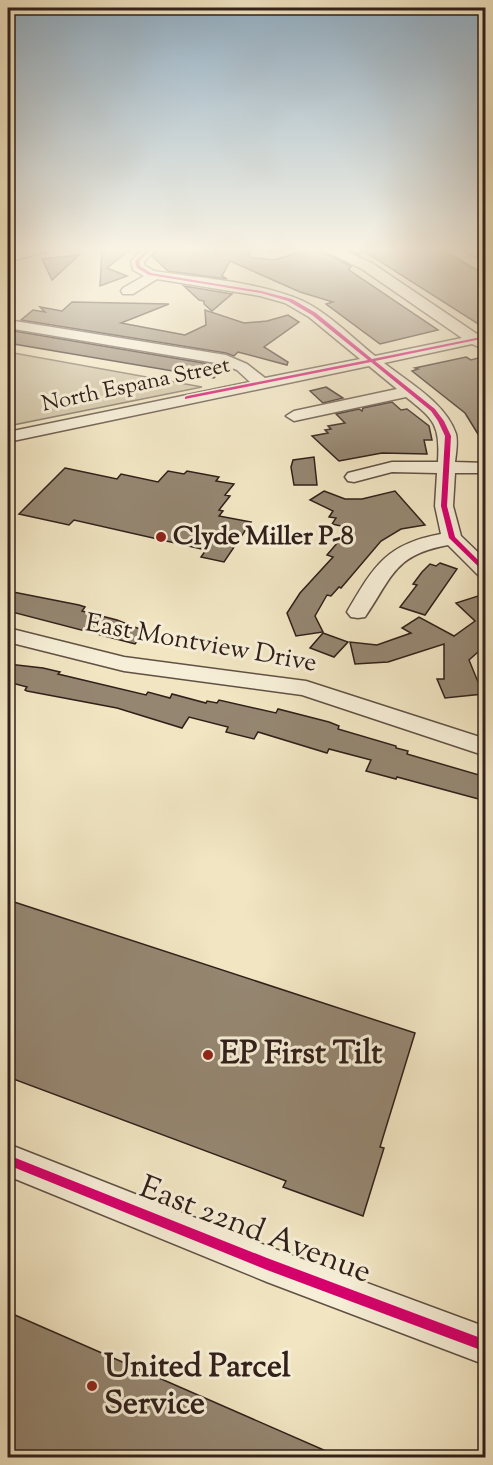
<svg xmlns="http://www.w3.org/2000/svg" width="493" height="1465" font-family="'Sorts Mill Goudy',serif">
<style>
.green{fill:#d0c4a5;stroke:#807260;stroke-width:1.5}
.building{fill:#958671;stroke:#31201a;stroke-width:1.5}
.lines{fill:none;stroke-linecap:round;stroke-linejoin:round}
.minor-casing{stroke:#615144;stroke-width:3}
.minor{fill:#f6eed7;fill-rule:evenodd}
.cycleway-casing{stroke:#f6eed7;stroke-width:3}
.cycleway{fill:#d6006c;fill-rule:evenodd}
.poi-dot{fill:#8f2418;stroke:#f6eed7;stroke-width:2}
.labels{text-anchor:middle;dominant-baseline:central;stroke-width:6;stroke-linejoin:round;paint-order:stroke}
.far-street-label{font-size:22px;fill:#31201a;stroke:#f6eed7}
.poi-label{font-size:26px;font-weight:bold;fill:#31201a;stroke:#f6eed7;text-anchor:start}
.street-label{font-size:26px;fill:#31201a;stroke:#f6eed7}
.near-poi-label{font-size:32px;font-weight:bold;fill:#31201a;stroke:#f6eed7;text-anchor:start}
.near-street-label{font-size:32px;fill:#31201a;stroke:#f6eed7}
</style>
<rect width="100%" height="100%" fill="#f1e5c2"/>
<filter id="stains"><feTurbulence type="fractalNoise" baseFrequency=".00333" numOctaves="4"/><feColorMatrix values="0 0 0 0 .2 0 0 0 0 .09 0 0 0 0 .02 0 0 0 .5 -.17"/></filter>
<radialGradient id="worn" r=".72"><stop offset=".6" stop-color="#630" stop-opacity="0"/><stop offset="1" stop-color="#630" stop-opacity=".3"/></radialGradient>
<polygon class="green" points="8,352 202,387 8,426"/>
<g class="building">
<polygon points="102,248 132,248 107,268 127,276 100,286"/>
<polygon points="159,248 249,248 250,257 274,260 313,248 321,248 324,253 351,266 349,270 438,330 380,344 326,304 333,302 300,292 230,261 222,276 227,279 168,271 152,256"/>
<polygon points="343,248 439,248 486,276 486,329 362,250 359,255"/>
<polygon points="79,255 52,280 42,259"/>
<polygon points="184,286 232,294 212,311 204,304 204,301 199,300"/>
<polygon points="72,302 169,304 121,323 185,335 206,325 205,310 244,323 267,321 288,315 299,322 264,347 288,362 287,365 238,352 234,356 226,353 21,320 33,310 45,312 40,307 62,311"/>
<polygon points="8,330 221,366 224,367 214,378 8,343"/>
<polygon points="466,357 471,360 478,358 486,363 486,447 465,413 412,371 418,369 415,368"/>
<polygon points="326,387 343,398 323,403 310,391"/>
<polygon points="392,402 401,410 407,409 429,426 432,440 424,440 427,454 382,453 339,461 312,436 328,433 325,430 331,429 328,426 345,423 336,414 359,409 362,411 363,408"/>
<polygon points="314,457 317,485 294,485 291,467 293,460"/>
<polygon points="65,468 117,479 121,474 158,482 168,471 184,474 187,471 219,477 216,481 234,484 225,495 230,496 219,510 223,511 219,516 251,522 224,562 201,557 206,550 74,520 69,525 19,514"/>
<polygon points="324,491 345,499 362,499 395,491 425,525 401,529 381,541 341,588 339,587 331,596 327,595 315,616 323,632 296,636 287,613 300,593 333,557 327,555 350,528 332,524 336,518 329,517 333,511 310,500"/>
<polygon points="440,563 457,569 425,615 400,607 417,585 413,584 422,572 430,564 436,566"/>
<polygon points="8,591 79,605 85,607 82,611 117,620 145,631 135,644 8,611"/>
<polygon points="478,596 486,603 486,645 469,660 483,694 445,698 437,679 444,679 444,644 388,662 355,664 350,642 377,645 411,633 402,628 419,617 454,636 475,621 456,603"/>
<polygon points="323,633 348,642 334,657 310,648"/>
<polygon points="8,664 43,668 60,672 58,674 146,695 148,692 170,698 172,694 206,703 207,701 217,703 219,700 276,713 278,709 329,722 339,726 338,729 396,746 396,748 408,751 407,754 486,777 486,801 397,777 396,779 366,771 371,760 329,749 327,753 258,732 254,739 226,732 228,727 189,717 182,728 117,708 27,691 25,690 27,687 8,682"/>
<polygon points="8,900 415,1033 380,1147 384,1148 363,1216 283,1187 286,1181 8,1077"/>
<polygon points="8,1312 342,1458 8,1458"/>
</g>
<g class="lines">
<g class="minor-casing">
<g id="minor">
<polygon points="31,248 50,248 48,251 8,262 8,254"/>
<path d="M144 248H157L144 262V265L154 271C199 278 250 281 293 297 324 308 350 336 375 356L462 338 362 269 325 251 323 248H338L372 263 477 334 486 333V347L481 348 472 344 384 363C408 382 446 403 456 434 458 442 456 454 455 462L486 463V473H455L453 506 461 536 486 560V578L479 576 448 545C394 555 393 576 365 617L358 618 351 617 347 612C374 566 386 544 441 534L435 506 437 473 392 472 354 482 348 481 345 477 348 473 392 462H438C440 425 435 420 406 397L294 421 286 416 294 411 397 389 369 366 8 442V432L250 382 237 370 222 364 8 328V320L226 355 247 364 265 378 360 359 309 317 285 303 260 296 157 279 133 294H123L121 291 123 288 144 276 133 270 131 261Z"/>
<polygon points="262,248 276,248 270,252"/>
<polygon points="441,248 456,248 486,264 486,274"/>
<polygon points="8,628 124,657 306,681 486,739 486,756 302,695 124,671 8,642"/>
<polygon points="8,1144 267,1246 486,1327 486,1365 267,1282 8,1176"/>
</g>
</g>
<use href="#minor" class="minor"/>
<g class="cycleway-casing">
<g id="cycleway">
<polygon points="149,248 153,248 139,261 140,266 151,273 261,291 292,299 316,313 372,359 486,336 486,338 375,361 435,409 444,421 451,436 447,506 455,537 486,568 486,574 449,538 441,506 445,436 438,421 431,411 371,362 185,399 185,397 187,396 368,360 312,315 288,301 261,293 149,275 137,268 135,261"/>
<polygon points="8,1155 267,1258 486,1340 486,1352 267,1270 8,1165"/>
</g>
</g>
<use href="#cycleway" class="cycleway"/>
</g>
<linearGradient id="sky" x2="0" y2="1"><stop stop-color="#91adc2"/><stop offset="0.55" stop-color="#f9f3e4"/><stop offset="1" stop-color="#f9f3e4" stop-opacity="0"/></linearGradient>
<rect width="493" height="453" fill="url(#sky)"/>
<g class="poi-dot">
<circle cx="161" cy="537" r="6"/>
<circle cx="208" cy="1055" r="6"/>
<circle cx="92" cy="1386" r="6"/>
</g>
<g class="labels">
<g class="far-street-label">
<text transform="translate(136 386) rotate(-12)">North Espana Street</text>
</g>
<g class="poi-label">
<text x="173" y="537">Clyde Miller P-8</text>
</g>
<g class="street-label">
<text transform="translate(201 644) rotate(10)">East Montview Drive</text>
</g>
<g class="near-poi-label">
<text x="220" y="1055">EP First Tilt</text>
<text x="104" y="1368">United Parcel<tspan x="104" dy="37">Service</tspan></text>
</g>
<g class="near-street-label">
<text transform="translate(255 1231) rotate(21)">East 22nd Avenue</text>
</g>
</g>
<rect width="493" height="1465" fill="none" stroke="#f1e5c2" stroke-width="30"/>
<rect x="9" y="9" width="475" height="1447" fill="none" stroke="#31201a" stroke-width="3"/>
<rect x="15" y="15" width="463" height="1435" fill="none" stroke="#31201a" stroke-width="1.5"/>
<rect width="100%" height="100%" filter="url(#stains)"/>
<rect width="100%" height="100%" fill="url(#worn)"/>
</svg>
